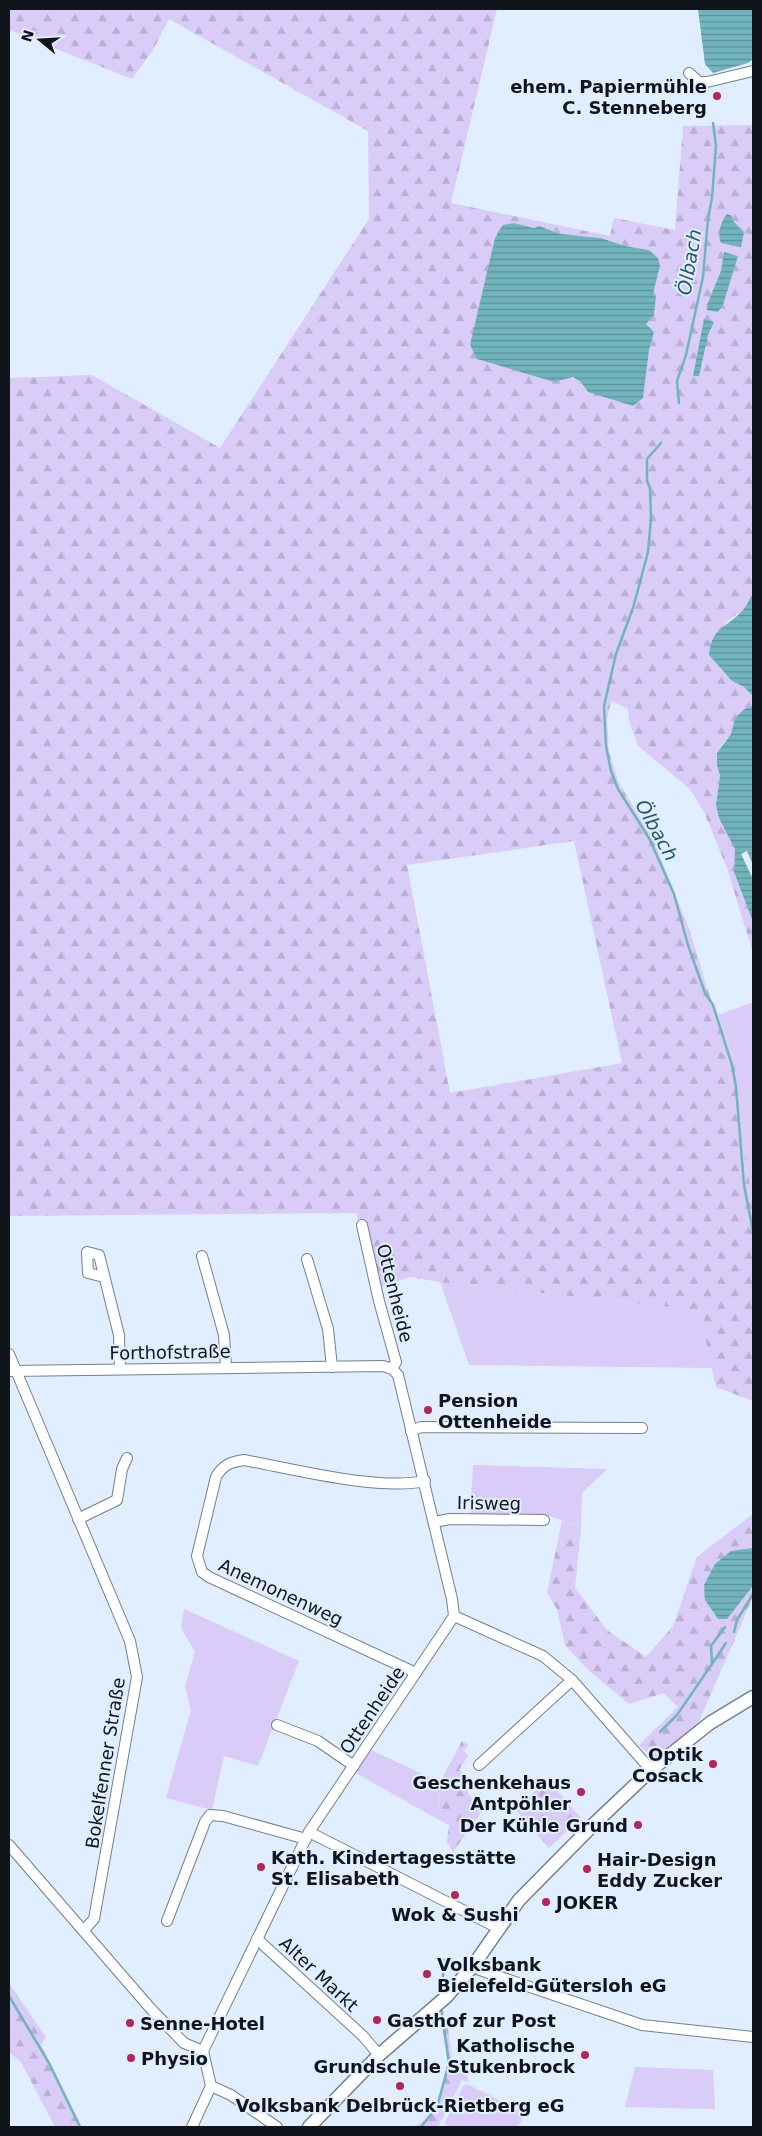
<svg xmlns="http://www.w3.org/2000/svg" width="762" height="2136" font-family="'DejaVu Sans',sans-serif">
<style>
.grass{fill:#d9ccf8}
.forest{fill:url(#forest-firs);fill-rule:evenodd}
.water{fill:url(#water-rules)}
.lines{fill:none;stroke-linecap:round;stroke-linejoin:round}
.stream{stroke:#71b4bd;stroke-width:2.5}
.minor-casing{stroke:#74808f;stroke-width:12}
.major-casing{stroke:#74808f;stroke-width:15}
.minor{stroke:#fff;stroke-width:10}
.major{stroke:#fff;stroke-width:12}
.poi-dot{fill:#b52555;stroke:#e0eeff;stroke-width:2}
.labels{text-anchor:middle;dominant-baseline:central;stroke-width:4;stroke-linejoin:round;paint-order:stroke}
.poi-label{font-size:18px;font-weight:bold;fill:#10151b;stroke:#e0eeff;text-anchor:start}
.street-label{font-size:18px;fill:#10151b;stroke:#e0eeff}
.water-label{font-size:19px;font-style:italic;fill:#235b62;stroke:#e0eeff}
</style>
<defs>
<pattern id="forest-firs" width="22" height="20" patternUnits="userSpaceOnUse" patternTransform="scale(1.25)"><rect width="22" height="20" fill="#d9ccf8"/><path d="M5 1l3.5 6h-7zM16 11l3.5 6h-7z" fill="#b9aed4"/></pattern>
<pattern id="water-rules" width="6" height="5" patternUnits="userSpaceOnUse" patternTransform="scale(1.25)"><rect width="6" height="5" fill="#71b4bd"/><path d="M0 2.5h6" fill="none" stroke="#5b9199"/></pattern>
</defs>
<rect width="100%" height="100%" fill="#e0eeff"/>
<g class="grass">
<polygon points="753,1002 753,1209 734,1060 718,1015"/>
<polygon points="440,1282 699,1310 714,1368 469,1365"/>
<polygon points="473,1465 607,1469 582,1493 581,1527 547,1515 470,1517"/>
<polygon points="184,1609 299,1661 258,1766 224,1756 212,1810 166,1798 191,1710 185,1686 195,1652 181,1628"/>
<polygon points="371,1750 440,1782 439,1820 356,1773"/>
<polygon points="635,2067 713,2070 715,2109 625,2107"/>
<polygon points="464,2085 469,2085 525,2113 518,2127 451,2127 444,2124"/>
</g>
<g class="forest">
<path d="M9 9H497L451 203 610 236 614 218 675 230 683 126 753 125V594L745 609 726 622 709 655 732 681 744 687 753 696V706L743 710 735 718 731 734 721 746 717 765 720 776 716 805 735 849 734 872 753 922V953L727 868 704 812 690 789 638 746 629 720 628 709 611 701 607 720 609 752 619 783 653 839 690 931 707 988 734 1060 753 1209V1401L716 1387 699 1310 440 1282 410 1277 381 1287 356 1213 9 1216V378L92 375 220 448 369 219 368 131 169 19 153 50 132 79 9 30ZM514 223 534 228H546L561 234 601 238 625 246 649 250 655 280 653 293 656 297 654 315 647 322 646 325 654 332 649 350 643 398 588 392 581 382 573 377 553 382 477 358 470 345 503 226ZM574 841 622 1063 450 1093 407 865Z"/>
<path d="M753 1514V1548L715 1564C703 1589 700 1596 718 1619H727L753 1586V1597L697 1726 657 1762 639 1745 678 1707 664 1693 629 1704 588 1670 565 1645 557 1609 547 1593 562 1521 581 1527 575 1588 607 1630 646 1657 673 1626 697 1557Z"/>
<polygon points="462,1741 469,1745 464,1750 468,1756 459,1770 467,1776 468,1793 482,1811 453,1852 447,1842 449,1825 439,1820 440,1782"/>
<polygon points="543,1784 550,1791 554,1787 581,1818 549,1848 515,1809"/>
<polygon points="9,1983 46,2037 41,2045 82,2127 55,2127 21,2062 9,2052"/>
<path d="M447 2020 452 2060 462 2059 469 2082 462 2080 438 2127H413C435 2119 445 2086 447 2064 448 2052 442 2037 442 2024Z"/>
</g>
<g class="water">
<polygon points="698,9 753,9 753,59 748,63 713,73 705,64"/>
<path d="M727 214 732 216 733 221 744 232 741 247 721 243C717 236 721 220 727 214Z"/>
<polygon points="514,223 534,228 539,226 561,234 601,238 625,246 649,250 658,258 660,266 653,293 656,297 654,315 646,324 654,332 649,350 643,398 633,406 588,392 581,382 573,377 554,382 477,359 470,345 495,238 503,225"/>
<polygon points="724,252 738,256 723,305 718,312 707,310 707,305 721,271"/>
<polygon points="704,319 714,322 708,335 699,376 693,376"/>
<path d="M753 594V696L744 687 732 681 709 655C712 626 726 629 743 610 747 606 749 599 753 594Z"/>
<polygon points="753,706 753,865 747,851 741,854 753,879 753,922 734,872 735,849 719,818 716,805 720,776 717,765 717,753 731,734 735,718 743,710"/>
<polygon points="753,1548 753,1586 727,1619 718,1619 705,1600 704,1585 715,1564 731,1551"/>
</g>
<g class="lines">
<g class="stream">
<polyline points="679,403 677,381 686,355 703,277 708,219 712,198 716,146 713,123"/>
<polyline points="661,443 647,459 647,481 650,488 651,519 648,552 633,608 616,654 604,706 606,746 611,771 618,789 649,838 674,894 688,945 705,993 713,1005 732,1065 736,1087 744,1185 753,1231"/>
<polyline points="734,1632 737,1620 753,1594"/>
<polyline points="712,1664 726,1643"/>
<polyline points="660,1732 677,1715 712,1664 711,1646 725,1627"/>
<polyline points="442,1994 444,1960"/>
<polyline points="9,1996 49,2063 80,2127"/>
<polyline points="421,2127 437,2107 449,2063 441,2007"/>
</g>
<g class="minor-casing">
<g id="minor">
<polyline points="689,73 699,82 707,82 753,71"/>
<polyline points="362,1225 379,1301 396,1362 392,1369"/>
<polyline points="202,1256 224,1335 226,1368"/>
<polyline points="307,1259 328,1329 332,1367"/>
<polyline points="104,1277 88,1273 87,1252 99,1255 119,1335 120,1369"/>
<polyline points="9,1354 130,1641 137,1677 94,1919 84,1930"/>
<polyline points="9,1371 383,1366 392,1369 398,1375 452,1599 454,1616 309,1832 203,2051"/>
<polyline points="411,1431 421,1427 642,1428"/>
<polyline points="78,1519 117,1500 122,1469 127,1458"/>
<polyline points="434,1522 450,1519 544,1520"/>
<polyline points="454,1616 543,1656 572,1680 651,1770"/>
<path d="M416 1673 209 1577 202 1572 197 1556 216 1477C223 1465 230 1462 244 1460 293 1469 378 1491 425 1481"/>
<polyline points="277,1725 318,1741 354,1766"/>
<polyline points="479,1765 572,1680"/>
<polyline points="309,1832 498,1928"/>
<polyline points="9,1845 151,2009 184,2043 203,2051"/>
<polyline points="167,1921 205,1822 210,1815 223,1816 306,1839"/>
<polyline points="257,1939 363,2036 379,2055"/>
<polyline points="473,1966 480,1970 642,2025 753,2037"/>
<polyline points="203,2051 211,2086 231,2095 277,2127"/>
<polyline points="192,2127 211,2086"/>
</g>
</g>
<g class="major-casing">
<polyline id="major" points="309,2127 379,2055 446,1997 473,1966 519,1900 596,1822 651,1770 710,1723 753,1697"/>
</g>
<use href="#minor" class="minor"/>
<use href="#major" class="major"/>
</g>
<g class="poi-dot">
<circle cx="717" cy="96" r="5"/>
<circle cx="428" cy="1410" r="5"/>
<circle cx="713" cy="1764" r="5"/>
<circle cx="581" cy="1792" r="5"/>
<circle cx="638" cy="1825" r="5"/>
<circle cx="261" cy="1867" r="5"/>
<circle cx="587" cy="1869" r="5"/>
<circle cx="455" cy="1895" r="5"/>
<circle cx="546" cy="1902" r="5"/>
<circle cx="427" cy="1974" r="5"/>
<circle cx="377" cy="2020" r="5"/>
<circle cx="130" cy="2023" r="5"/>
<circle cx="585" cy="2055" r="5"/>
<circle cx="131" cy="2058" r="5"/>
<circle cx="400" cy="2086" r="5"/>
</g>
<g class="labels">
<g class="poi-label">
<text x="707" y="86" text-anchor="end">ehem. Papiermühle<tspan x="707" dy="21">C. Stenneberg</tspan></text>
<text x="438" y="1400">Pension<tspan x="438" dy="21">Ottenheide</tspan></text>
<text x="703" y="1754" text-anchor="end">Optik<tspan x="703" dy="21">Cosack</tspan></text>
<text x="571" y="1782" text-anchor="end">Geschenkehaus<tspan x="571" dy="21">Antpöhler</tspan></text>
<text x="628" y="1825" text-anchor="end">Der Kühle Grund</text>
<text x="271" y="1857">Kath. Kindertagesstätte<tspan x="271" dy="21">St. Elisabeth</tspan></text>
<text x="597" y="1859">Hair-Design<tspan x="597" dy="21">Eddy Zucker</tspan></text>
<text x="556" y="1902">JOKER</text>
<text x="455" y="1914" text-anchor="middle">Wok &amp; Sushi</text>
<text x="437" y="1964">Volksbank<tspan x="437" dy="21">Bielefeld-Gütersloh eG</tspan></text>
<text x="387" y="2020">Gasthof zur Post</text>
<text x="140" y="2023">Senne-Hotel</text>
<text x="575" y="2045" text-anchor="end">Katholische<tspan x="575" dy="21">Grundschule Stukenbrock</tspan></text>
<text x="141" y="2058">Physio</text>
<text x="400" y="2105" text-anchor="middle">Volksbank Delbrück-Rietberg eG</text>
</g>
<g class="street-label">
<text transform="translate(395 1293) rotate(76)">Ottenheide</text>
<text transform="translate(170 1352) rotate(-1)">Forthofstraße</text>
<text transform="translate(489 1503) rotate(1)">Irisweg</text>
<text transform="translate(281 1592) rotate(25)">Anemonenweg</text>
<text transform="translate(372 1710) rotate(-56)">Ottenheide</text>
<text transform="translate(105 1763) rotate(-81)">Bokelfenner Straße</text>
<text transform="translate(319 1974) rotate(43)">Alter Markt</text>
</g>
<g class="water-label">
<text transform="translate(689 262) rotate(-80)">Ölbach</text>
<text transform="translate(657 830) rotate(61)">Ölbach</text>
</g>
</g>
<rect width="762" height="2136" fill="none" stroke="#10151b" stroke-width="20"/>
<g transform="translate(40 40) rotate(288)" stroke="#e0eeff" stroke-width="4" paint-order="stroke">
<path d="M0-4L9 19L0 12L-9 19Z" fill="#10151b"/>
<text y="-8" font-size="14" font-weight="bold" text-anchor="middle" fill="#10151b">N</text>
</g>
</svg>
